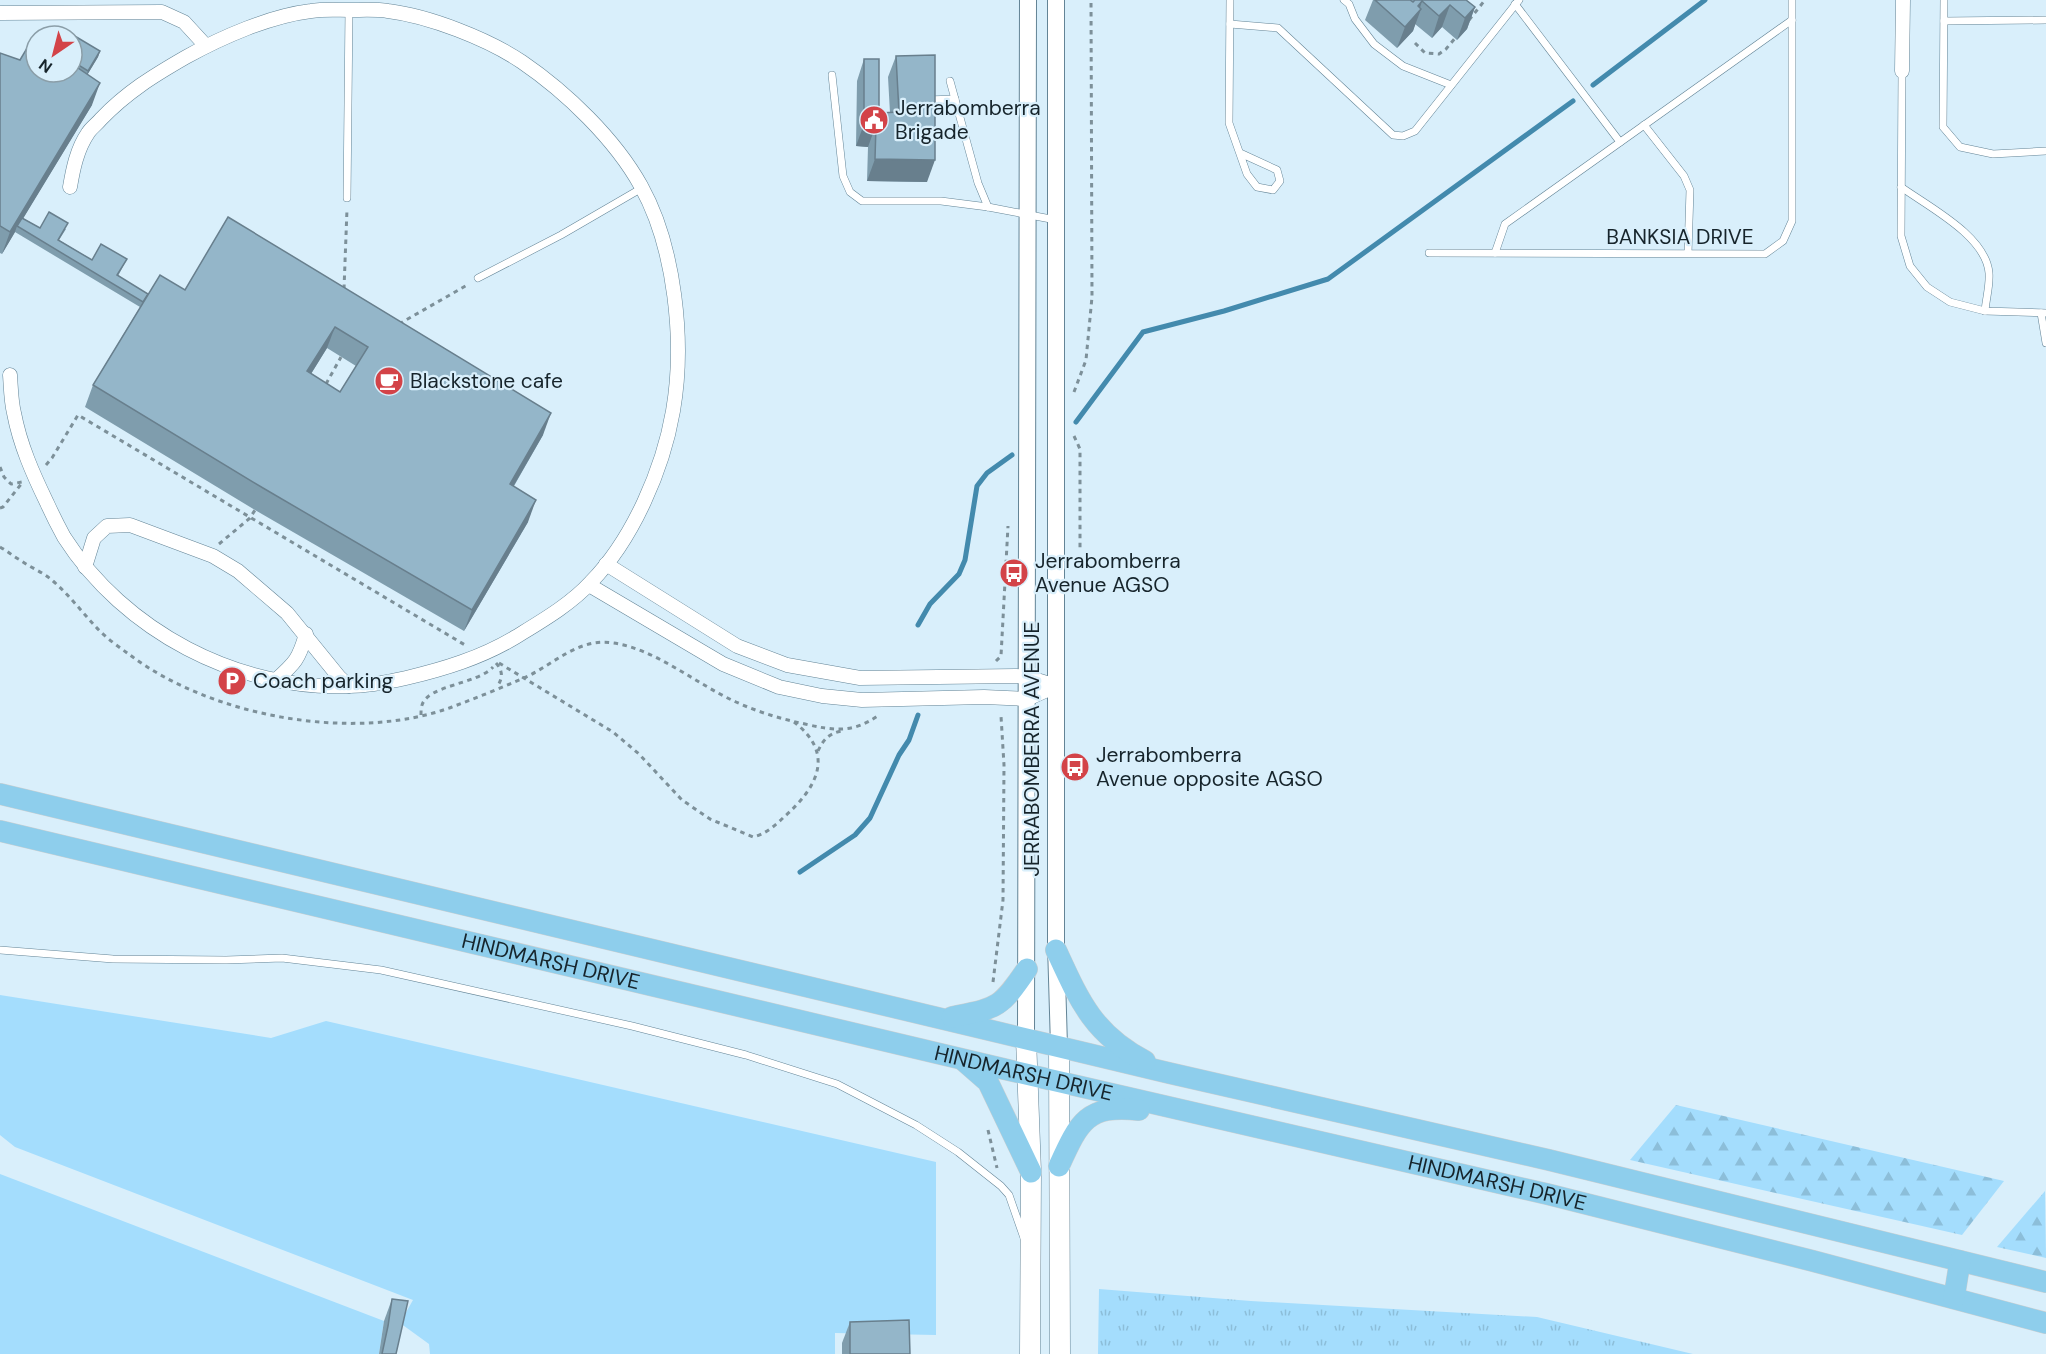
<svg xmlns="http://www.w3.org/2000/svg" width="2046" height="1354" font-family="'DM Sans',sans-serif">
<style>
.grass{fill:url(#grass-tufts)}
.forest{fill:url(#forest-firs)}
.pitch{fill:#a4ddfd}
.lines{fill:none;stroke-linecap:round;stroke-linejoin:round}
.stream{stroke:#438aad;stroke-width:5}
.service-casing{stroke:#638496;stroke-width:8}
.minor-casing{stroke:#638496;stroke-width:15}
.tertiary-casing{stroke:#638496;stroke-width:18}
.secondary-casing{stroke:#638496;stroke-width:21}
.primary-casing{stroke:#cccfd0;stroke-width:22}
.path{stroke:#7d9099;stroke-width:3;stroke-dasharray:4.5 4.5;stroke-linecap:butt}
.service{stroke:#fff;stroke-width:7}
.minor{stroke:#fff;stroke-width:14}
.tertiary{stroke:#fff;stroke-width:16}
.secondary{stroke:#fff;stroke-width:20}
.primary{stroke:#8eceec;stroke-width:21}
.wall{fill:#7f9dad;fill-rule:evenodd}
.shaded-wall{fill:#687f8d}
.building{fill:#94b6c9;stroke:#687f8d;stroke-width:1.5;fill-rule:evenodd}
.labels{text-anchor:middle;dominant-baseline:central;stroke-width:4.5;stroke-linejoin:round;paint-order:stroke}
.poi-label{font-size:21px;fill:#16242b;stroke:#d9effb;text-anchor:start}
.street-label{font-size:21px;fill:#16242b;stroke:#d9effb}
</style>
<defs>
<pattern id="grass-tufts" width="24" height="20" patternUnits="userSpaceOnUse" patternTransform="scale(1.5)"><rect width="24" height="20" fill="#a4ddfd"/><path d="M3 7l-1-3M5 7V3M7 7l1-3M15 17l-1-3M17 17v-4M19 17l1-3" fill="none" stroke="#8cbed9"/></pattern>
<pattern id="forest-firs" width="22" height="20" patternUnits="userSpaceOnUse" patternTransform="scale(1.5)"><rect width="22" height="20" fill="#a4ddfd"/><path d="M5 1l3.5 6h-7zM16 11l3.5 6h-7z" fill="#8cbed9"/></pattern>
</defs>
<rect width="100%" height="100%" fill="#d9effb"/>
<polygon class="grass" points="1099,1289 1251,1301 1537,1317 1693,1354 1098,1354"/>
<g class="forest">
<polygon points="1676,1105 2004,1181 1962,1235 1630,1160"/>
<polygon points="2045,1191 2046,1258 1997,1247"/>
</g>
<g class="pitch">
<polygon points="0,995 271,1038 326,1021 936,1162 936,1335 835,1333 835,1354 430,1354 429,1344 400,1323 413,1300 15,1147 0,1135"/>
<polygon points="0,1174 384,1321 379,1354 0,1354"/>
</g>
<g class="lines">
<g class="stream">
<polyline points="1593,85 1705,0"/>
<polyline points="1076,422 1143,332 1224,311 1328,279 1573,101"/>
<polyline points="918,625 930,604 959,574 965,560 977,486 987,473 1012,455"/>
<polyline points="800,872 855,835 870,818 899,755 909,740 918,715"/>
</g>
<g class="service-casing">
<g id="service">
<polyline points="1230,0 1229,123 1247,174 1257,187 1273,190 1280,181 1277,170 1240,153"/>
<polyline points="1344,0 1349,4 1355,19 1374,44 1403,66 1451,85"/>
<polyline points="1944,0 1943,127 1960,147 1993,154 2046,151"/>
<polyline points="1515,4 1620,142"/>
<polyline points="1944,21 2046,20"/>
<polyline points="1230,24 1278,28 1393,135 1403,136 1415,131 1519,0"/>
<polyline points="1902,71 1901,236 1910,266 1927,287 1950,302 1985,311 2046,313"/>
<polyline points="832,75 843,176 850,192 862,201 941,201 988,207 1056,220"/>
<polyline points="950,81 978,183 988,207"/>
<polyline points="927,100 955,99"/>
<polyline points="1644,125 1684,176 1690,190 1688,253"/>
<path d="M1901 187C1929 207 1986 236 1989 273 1990 285 1986 299 1985 311"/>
<polyline points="347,198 349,10"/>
<polyline points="1429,253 1765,254 1783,241 1792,221 1792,0"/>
<polyline points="1495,253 1505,224 1792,20"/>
<polyline points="478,278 561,235 642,188"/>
<polyline points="2041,313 2046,343"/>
<polyline points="0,950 113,959 226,960 282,958 381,970 632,1026 746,1055 837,1084 916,1125 958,1152 1001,1186 1009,1195 1024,1238"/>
</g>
</g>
<g class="minor-casing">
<g id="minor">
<polyline points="0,13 162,12 184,22 206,46"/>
<polyline points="1902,71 1903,0"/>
<path d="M10 375C11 388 11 401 14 413 20 445 33 474 47 503 52 514 58 526 64 537 124 631 238 691 349 686 368 686 388 682 406 678 444 669 480 658 514 638 540 622 570 605 591 582 633 539 663 469 673 411 685 342 675 247 641 186 615 139 566 92 522 62 488 39 429 16 388 11 376 9 362 10 350 10 337 10 324 9 311 11 270 16 222 37 186 57 153 76 127 92 101 119 97 124 91 128 88 133 77 149 73 169 70 187"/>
<polyline points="606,564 737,646 787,665 860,678 1016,676 1027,677 1056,686"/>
<polyline points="85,567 94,538 107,526 130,525 213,556 238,571 287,613 339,677 349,686"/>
<polyline points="589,585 723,664 779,687 822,696 862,700 984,697 1027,699 1056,686"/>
<path d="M276 680C295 663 299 659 306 634"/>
</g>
</g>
<g class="tertiary-casing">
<g id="tertiary">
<polyline points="1056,0 1056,945 1059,1046"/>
<polyline points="1026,1038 1028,0"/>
</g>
</g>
<g class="secondary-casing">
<g id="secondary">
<polyline points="1026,1038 1031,1172 1030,1354"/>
<polyline points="1059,1046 1060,1354"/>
</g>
</g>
<g class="primary-casing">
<g id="primary">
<polyline points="0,794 1169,1073 1549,1160 2046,1282"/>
<path id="s1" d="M0 831 1004 1069 1547 1194 1813 1261 2046 1323"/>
<path d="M1056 950C1079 1000 1093 1034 1145 1061"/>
<path d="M952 1017C997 1008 1000 1009 1027 969"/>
<polyline points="964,1061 988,1082 1031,1172"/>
<path d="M1059 1166C1079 1122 1087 1104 1139 1110"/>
<polyline points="1954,1298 1960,1261"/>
</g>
</g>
<g class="path">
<polyline points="1469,20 1485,0"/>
<polyline points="1415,43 1425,53 1439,54 1446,49 1456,37"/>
<polyline points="344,289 347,209"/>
<polyline points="399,324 469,284"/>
<polyline points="326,384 341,357"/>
<polyline points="1074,392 1086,360 1092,297 1091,0"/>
<polyline points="1074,436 1080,449 1080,550"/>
<polyline points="46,465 52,458 78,415 465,645"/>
<polyline points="0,467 4,477 11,484 22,482"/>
<polyline points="0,508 3,507 22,483"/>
<polyline points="219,544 250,518 255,510"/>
<path d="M0 547C7 551 13 556 20 560 31 568 43 572 53 581 69 595 82 612 96 627 106 638 119 647 130 655 212 717 355 743 452 707 476 698 501 688 524 678 553 665 579 637 613 643 656 649 696 684 736 702 758 712 781 719 805 724 834 731 854 733 879 715"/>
<polyline points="996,661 1001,656 1008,526"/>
<path d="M496 663C503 671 503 678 497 687"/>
<path d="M499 663 613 732 639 754 682 800 710 819 753 837C764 835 776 825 784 817 817 788 836 754 794 722"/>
<path d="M421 715C421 712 421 708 422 705 428 685 478 684 493 667"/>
<path d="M818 751C823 740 829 733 842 731"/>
<polyline points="993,982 1003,900 1004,765 1001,716 999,714"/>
<polyline points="988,1130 997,1168"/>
</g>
<use href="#service" class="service"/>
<use href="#minor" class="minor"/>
<use href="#tertiary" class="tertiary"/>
<use href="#secondary" class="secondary"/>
<use href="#primary" class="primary"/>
</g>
<g class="wall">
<polygon points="1373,0 1466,0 1475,7 1467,29 1457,40 1442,27 1432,38 1415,24 1413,31 1397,48 1365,20"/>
<path d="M72 36 100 51 98 57 87 75 92 105 23 218 40 228 66 229 59 240 92 260 127 259 118 276 148 294 185 290 228 217 543 435 514 486 528 522 464 631 255 510 85 407 93 385 140 307 15 232 2 254 0 253V53L20 60 72 72ZM327 348 356 366 340 392 311 374Z"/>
<polygon points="896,56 927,182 867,181 868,147 856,146 857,81 864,59 879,113 890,113 888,77"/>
<polygon points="392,1299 396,1354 379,1354 384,1321"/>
<polygon points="850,1322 910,1354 842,1354 842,1343"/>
</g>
<g class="shaded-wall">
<polygon points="1422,1 1419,11 1421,9 1413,31 1397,48 1405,27 1418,6"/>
<polygon points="1450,5 1442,27 1432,38 1439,16"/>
<polygon points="1475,7 1467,29 1457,40 1465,18"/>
<polygon points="100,51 98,57 86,77 88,71"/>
<polygon points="100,83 92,105 18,227 17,226 15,232 2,254 10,232"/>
<polygon points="864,124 876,125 868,147 856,146"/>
<polygon points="875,159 935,160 927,182 867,181"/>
<polygon points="335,327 327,348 299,393 307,371"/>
<polygon points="551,413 543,435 502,506 510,484"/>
<polygon points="536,500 528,522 464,631 472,610"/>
</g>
<g class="building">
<polygon points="1375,0 1410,0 1413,2 1415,0 1466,0 1475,7 1465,18 1450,5 1439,16 1422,1 1418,6 1421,9 1405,27"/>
<polygon points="68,32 100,51 88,71 72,61 72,36 66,36"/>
<polygon points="33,38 36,40 36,72 72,72 72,64 100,83 10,232 0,226 0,53 20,60"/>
<polygon points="935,55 935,160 875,159 876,125 864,124 864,59 879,59 879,113 899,112 896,56"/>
<polygon points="49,212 68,223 58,240 92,260 101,244 127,259 117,275 148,294 143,302 17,226 22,218 40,228"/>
<path d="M228 217 551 413 510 484 536 500 472 610 263 488 93 385 160 275 185 290ZM335 327 368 347 340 392 307 371Z"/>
<polygon points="392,1299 408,1301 396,1354 382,1354 388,1326"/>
<polygon points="909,1320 910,1354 850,1354 850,1322"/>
</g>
<defs>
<g id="civic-disc" transform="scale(1.5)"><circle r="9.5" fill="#d34348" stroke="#d9effb"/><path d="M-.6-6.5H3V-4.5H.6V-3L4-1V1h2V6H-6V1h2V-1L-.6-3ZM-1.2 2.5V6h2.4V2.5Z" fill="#fff"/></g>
<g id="cafe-disc" transform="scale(1.5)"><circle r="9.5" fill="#d34348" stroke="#d9effb"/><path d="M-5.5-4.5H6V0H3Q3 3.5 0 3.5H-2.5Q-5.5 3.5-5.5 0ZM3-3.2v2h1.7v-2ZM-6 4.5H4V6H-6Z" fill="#fff"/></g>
<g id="bus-disc" transform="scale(1.5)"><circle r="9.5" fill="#d34348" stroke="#d9effb"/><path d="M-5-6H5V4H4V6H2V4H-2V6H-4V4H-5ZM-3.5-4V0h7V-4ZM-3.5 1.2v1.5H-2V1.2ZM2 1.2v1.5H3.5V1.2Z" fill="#fff"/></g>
<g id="parking-disc" transform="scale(1.5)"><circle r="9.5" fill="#d34348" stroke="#d9effb"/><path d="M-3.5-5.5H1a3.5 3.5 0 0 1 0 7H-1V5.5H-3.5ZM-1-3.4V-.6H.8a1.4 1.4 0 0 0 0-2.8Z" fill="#fff"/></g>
</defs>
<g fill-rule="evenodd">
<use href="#civic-disc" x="874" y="120"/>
<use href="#cafe-disc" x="389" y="381"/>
<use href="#bus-disc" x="1014" y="573"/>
<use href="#parking-disc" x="232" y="681"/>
<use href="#bus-disc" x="1075" y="767"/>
</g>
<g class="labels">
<g class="poi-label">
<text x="895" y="108">Jerrabomberra<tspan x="895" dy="24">Brigade</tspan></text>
<text x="410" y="381">Blackstone cafe</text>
<text x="1035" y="561">Jerrabomberra<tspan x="1035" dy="24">Avenue AGSO</tspan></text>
<text x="253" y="681">Coach parking</text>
<text x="1096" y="755">Jerrabomberra<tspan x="1096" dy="24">Avenue opposite AGSO</tspan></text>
</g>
<g class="street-label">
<text x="1680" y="237">BANKSIA DRIVE</text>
<text transform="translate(1032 749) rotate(-90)">JERRABOMBERRA AVENUE</text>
<text stroke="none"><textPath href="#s1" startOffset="566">HINDMARSH DRIVE</textPath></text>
<text stroke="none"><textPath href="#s1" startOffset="1052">HINDMARSH DRIVE</textPath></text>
<text stroke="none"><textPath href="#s1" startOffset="1538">HINDMARSH DRIVE</textPath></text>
</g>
</g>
<g transform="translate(54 54) rotate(215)"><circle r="28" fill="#d9effb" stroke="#8b9ea8" stroke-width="1.5"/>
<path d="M0-4.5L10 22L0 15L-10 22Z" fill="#d34348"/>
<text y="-9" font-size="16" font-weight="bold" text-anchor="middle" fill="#16242b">N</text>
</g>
</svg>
